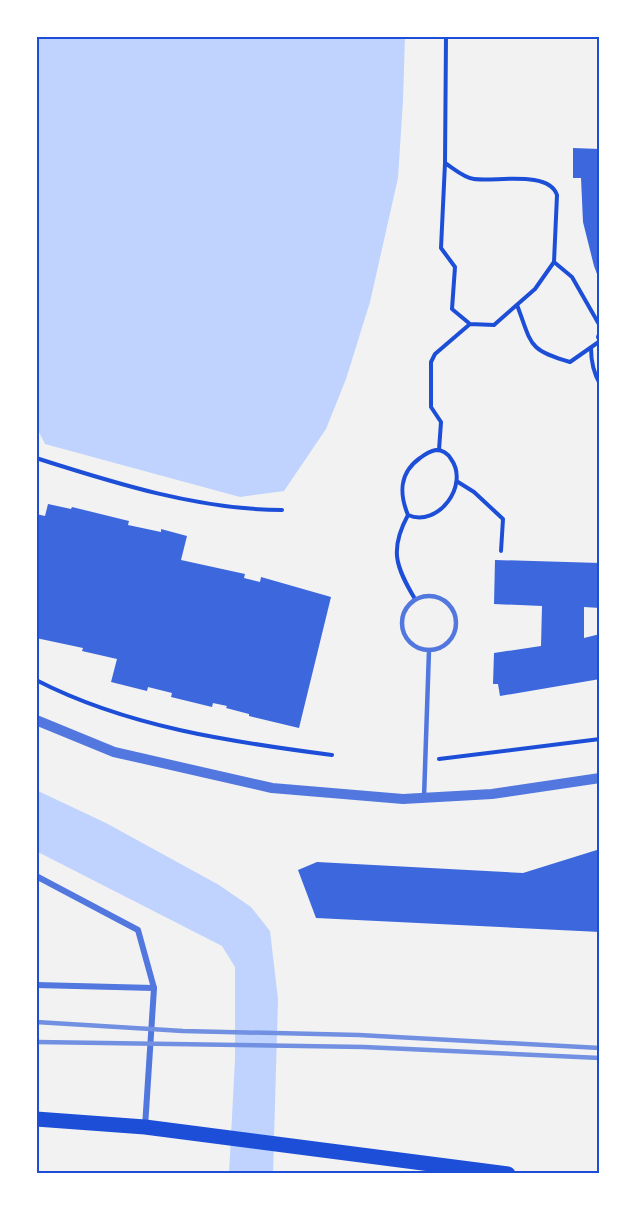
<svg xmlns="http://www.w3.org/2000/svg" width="636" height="1210" font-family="Overpass,sans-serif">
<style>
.water{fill:#bfd3fe}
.building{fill:#3d67dc}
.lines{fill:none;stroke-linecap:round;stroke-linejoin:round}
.path{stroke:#1d4ed8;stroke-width:4}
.service{stroke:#5277de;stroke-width:4.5}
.minor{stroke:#5277de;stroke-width:6}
.tertiary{stroke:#5277de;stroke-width:10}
.primary{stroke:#1d4ed8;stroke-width:15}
.rail{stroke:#7290e2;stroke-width:4.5}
.neatline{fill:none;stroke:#1d4ed8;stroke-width:2}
</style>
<rect width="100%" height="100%" fill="#f2f2f2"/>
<g class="water">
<polygon points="36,36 405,36 403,100 398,178 370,302 346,379 326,429 284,491 240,497 45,444 36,426"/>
<polygon points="36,790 106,823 219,885 251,907 270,931 278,999 273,1174 229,1174 235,1059 235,967 222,946 36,851"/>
</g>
<g class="building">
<polygon points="573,148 600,149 600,282 594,266 583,222 581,178 573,178"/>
<polygon points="48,504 71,509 72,507 129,521 128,525 161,532 161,529 187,536 181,560 245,574 244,578 260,582 261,577 331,597 299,728 249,716 249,714 226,708 227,706 213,703 212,707 171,697 172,693 148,687 147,691 111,682 117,659 82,651 83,648 36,638 36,514 45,516"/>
<polygon points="495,560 600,563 600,608 584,607 584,638 600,634 600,679 500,696 498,684 493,684 494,653 541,646 542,606 494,604"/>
<polygon points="600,849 600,932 316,918 298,870 317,862 523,873"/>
</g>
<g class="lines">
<g class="path">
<polyline points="445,163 446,36"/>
<polyline points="554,262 572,277 600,326"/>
<path d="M517 305C532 344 527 350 570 362L600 341"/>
<polyline points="600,341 598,337 600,332"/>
<path d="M591 348C591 362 593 372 600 384"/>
<path d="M439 450 441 422 431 407V362L435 354 470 324 494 325 535 289 554 262 557 195C549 170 495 182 474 179 464 178 453 168 445 163L441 248 455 267 452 309 470 324"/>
<path d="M36 458C114 483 200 510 282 510"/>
<polyline points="458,482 474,492 503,519 501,551"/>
<path d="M408 515C399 493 399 473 420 458 424 455 431 451 436 450 443 450 448 454 451 459 470 485 438 528 408 515 389 550 396 567 415 599"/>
<path d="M36 680C127 727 232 742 332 755"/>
<polyline points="439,759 600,739"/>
</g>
<g class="service">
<circle cx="429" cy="623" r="27"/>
<polyline points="424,798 429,650"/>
</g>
<g class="minor">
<polyline points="36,876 138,930 154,988 145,1127"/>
<polyline points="36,985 154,988"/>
</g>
<polyline class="tertiary" points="36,720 114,752 272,788 403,799 492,794 600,778"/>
<polyline class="primary" points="36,1119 145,1127 508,1174"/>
<g class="rail">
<polyline points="36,1022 183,1031 359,1035 600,1048"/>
<polyline points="36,1042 364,1047 600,1058"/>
</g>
</g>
<rect width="636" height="1210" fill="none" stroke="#ffffff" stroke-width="75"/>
<rect x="38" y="38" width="560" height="1134" class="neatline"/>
</svg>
